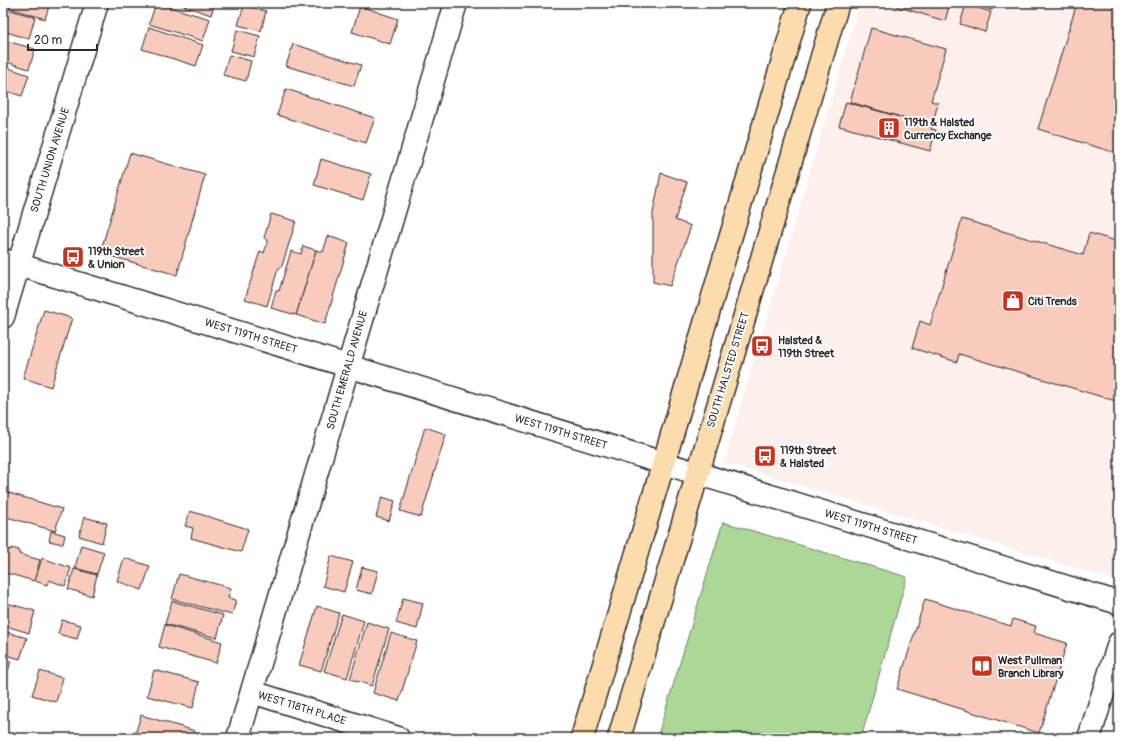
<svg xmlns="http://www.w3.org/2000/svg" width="1122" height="741" font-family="Pangolin,sans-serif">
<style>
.built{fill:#fdefeb}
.green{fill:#acd897;stroke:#6c8261}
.building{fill:#f9cbbd;stroke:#2b2b2b}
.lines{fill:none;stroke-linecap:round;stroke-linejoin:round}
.minor-casing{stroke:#2b2b2b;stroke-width:25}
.tertiary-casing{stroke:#2b2b2b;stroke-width:25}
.primary-casing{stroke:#2b2b2b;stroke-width:25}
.minor{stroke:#fff;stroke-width:22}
.tertiary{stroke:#fff;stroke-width:22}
.primary{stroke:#fcdcac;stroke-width:22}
.labels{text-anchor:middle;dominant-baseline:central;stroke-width:3.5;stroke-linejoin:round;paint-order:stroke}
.poi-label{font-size:11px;font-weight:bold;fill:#2b2b2b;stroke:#fff;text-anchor:start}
.street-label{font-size:11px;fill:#2b2b2b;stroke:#fff}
</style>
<rect width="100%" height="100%" fill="#fff"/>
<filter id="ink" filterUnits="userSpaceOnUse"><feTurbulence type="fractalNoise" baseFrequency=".025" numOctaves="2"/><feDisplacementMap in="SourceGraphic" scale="8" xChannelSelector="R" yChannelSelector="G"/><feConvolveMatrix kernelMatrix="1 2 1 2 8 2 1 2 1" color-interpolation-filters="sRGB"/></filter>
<g filter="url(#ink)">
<polygon class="built" points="860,3 1119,3 1119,581 724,462"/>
<polygon class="green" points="723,522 907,577 861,738 657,738"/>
<g class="building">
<polygon points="4,3 50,3 45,19 3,6"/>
<polygon points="156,3 210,19 203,41 149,24"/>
<polygon points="175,3 215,3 211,15"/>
<polygon points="255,3 269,3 268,7"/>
<polygon points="886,3 950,3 945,21"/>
<polygon points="970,3 994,3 992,10"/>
<polygon points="1077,3 1119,3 1119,154 1038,129"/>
<polygon points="966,4 991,12 985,32 960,24"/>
<polygon points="244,5 266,11 261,31 238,25"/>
<polygon points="360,6 398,19 390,44 352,32"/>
<polygon points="3,8 35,17 29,39 3,31"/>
<polygon points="149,27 203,45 196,66 142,49"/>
<polygon points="871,28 946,49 931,101 938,103 932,126 850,102"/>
<polygon points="237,30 260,36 254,57 231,51"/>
<polygon points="3,40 35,49 29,69 3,61"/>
<polygon points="293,44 361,65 354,86 286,66"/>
<polygon points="229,55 251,61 246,81 223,75"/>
<polygon points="3,66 29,75 22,96 3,90"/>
<polygon points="286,89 375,118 366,143 277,115"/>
<polygon points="846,102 932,126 931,129 936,130 930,151 839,126"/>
<polygon points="130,153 205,175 177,275 100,253"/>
<polygon points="321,159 371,174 363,200 314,185"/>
<polygon points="661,173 687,182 675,220 691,226 670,286 653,282 653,213"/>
<polygon points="271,214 296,221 282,266 278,269 267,306 245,299 260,251 264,253 268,240 264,238"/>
<polygon points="962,219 1083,255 1089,233 1119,242 1119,402 959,354 957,362 912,348 920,321 930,325"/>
<polygon points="328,236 349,243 325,324 296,315 316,250 323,252"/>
<polygon points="303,246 316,250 296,315 271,308 276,290 279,291 291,251 301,254"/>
<polygon points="44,310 72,318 51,387 23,378"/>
<polygon points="425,427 446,434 421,517 400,511"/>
<polygon points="6,492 62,509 55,531 3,516 3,501"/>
<polygon points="382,497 395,501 389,521 376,517"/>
<polygon points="190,511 248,529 241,552 191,538 193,528 185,526"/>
<polygon points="84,517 107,523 102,543 79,536"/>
<polygon points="51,531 65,535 63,544 49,541"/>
<polygon points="81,545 104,552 97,574 75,568"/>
<polygon points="3,548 11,550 11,548 19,550 19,554 40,560 34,581 3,572"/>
<polygon points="331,556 353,562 344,592 323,586"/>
<polygon points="42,558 71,568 65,586 49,580 47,585 35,581"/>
<polygon points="124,558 150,566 142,590 117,581"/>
<polygon points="362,567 378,571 372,594 356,590"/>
<polygon points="74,569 97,575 92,596 68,589"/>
<polygon points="179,574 231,588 228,598 236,600 232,615 172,599"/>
<polygon points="403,598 423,603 417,629 396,623"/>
<polygon points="925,599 1011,626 1013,619 1036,626 1034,633 1067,643 1039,733 897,689"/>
<polygon points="172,601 223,615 217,638 165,624"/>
<polygon points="3,602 35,611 29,633 3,625"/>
<polygon points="317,606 339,613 321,671 299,665"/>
<polygon points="342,614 364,621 347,678 324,671"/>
<polygon points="62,620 81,625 77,639 58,634"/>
<polygon points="367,622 389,629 372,686 350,679"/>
<polygon points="165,625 222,642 216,663 159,647"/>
<polygon points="3,631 27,638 20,659 3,654"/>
<polygon points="391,633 417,641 399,701 373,693"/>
<polygon points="3,659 11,661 4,685 3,684"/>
<polygon points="154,670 199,682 193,708 147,696"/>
<polygon points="40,671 63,678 56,702 32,695"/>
<polygon points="141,715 195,731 193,738 134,738"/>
</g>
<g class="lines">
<g class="minor-casing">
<g id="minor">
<polyline points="3,317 97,3"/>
<polyline points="252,692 398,738"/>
<polyline points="238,738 456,3"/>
<polyline points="1089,738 1119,643"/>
</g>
</g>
<g class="tertiary-casing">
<polyline id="tertiary" points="3,260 1119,603"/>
</g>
<g class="primary-casing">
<g id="primary">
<polyline points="582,738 800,3"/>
<polyline points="619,738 838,3"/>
</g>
</g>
<use href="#minor" class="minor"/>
<use href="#tertiary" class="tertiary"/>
<use href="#primary" class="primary"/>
</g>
</g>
<defs>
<g id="building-square" transform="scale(1.15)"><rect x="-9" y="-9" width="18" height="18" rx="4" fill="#c8321e" stroke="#fff"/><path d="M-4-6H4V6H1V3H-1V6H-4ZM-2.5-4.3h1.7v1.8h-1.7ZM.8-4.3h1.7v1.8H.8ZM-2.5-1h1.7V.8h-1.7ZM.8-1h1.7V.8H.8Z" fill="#fff"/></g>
<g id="bus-square" transform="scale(1.15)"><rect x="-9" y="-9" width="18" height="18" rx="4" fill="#c8321e" stroke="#fff"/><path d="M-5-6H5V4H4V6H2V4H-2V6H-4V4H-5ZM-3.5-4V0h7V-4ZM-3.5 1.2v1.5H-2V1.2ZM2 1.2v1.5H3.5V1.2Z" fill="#fff"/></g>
<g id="shop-square" transform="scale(1.15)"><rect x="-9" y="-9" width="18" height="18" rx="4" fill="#c8321e" stroke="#fff"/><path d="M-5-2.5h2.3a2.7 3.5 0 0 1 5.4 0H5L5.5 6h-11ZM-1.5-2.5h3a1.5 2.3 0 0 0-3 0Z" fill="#fff"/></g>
<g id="library-square" transform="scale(1.15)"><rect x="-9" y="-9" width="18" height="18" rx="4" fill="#c8321e" stroke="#fff"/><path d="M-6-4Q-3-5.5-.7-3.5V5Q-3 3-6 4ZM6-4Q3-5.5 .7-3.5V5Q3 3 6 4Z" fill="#fff"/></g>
</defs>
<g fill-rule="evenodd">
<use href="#building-square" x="889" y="128"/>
<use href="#bus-square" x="73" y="257"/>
<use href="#shop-square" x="1013" y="301"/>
<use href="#bus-square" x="762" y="346"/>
<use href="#bus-square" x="765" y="456"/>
<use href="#library-square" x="982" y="666"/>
</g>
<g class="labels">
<g class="poi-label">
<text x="904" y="122">119th &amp; Halsted<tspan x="904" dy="13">Currency Exchange</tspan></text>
<text x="88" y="251">119th Street<tspan x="88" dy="13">&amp; Union</tspan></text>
<text x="1028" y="301">Citi Trends</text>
<text x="778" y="340">Halsted &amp;<tspan x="778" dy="13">119th Street</tspan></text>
<text x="780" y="450">119th Street<tspan x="780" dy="13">&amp; Halsted</tspan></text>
<text x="998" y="660">West Pullman<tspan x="998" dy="13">Branch Library</tspan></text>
</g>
<g class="street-label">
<text transform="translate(50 160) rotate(-73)">SOUTH UNION AVENUE</text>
<text transform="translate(251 336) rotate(17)">WEST 119TH STREET</text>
<text transform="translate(347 370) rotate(-74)">SOUTH EMERALD AVENUE</text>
<text transform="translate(728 370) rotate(-73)">SOUTH HALSTED STREET</text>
<text transform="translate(561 432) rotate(17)">WEST 119TH STREET</text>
<text transform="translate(871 527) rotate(17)">WEST 119TH STREET</text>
<text transform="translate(302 708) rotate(17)">WEST 118TH PLACE</text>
</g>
</g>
<rect width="1122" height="741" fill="none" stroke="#fff" stroke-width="16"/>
<rect x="8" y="8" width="1106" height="725" fill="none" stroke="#2b2b2b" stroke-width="1.5" filter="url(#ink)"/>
<path d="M28 44v6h69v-6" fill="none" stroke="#2b2b2b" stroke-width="2"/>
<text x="34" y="44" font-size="12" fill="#2b2b2b" stroke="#ffffff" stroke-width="3" paint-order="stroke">20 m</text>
</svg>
